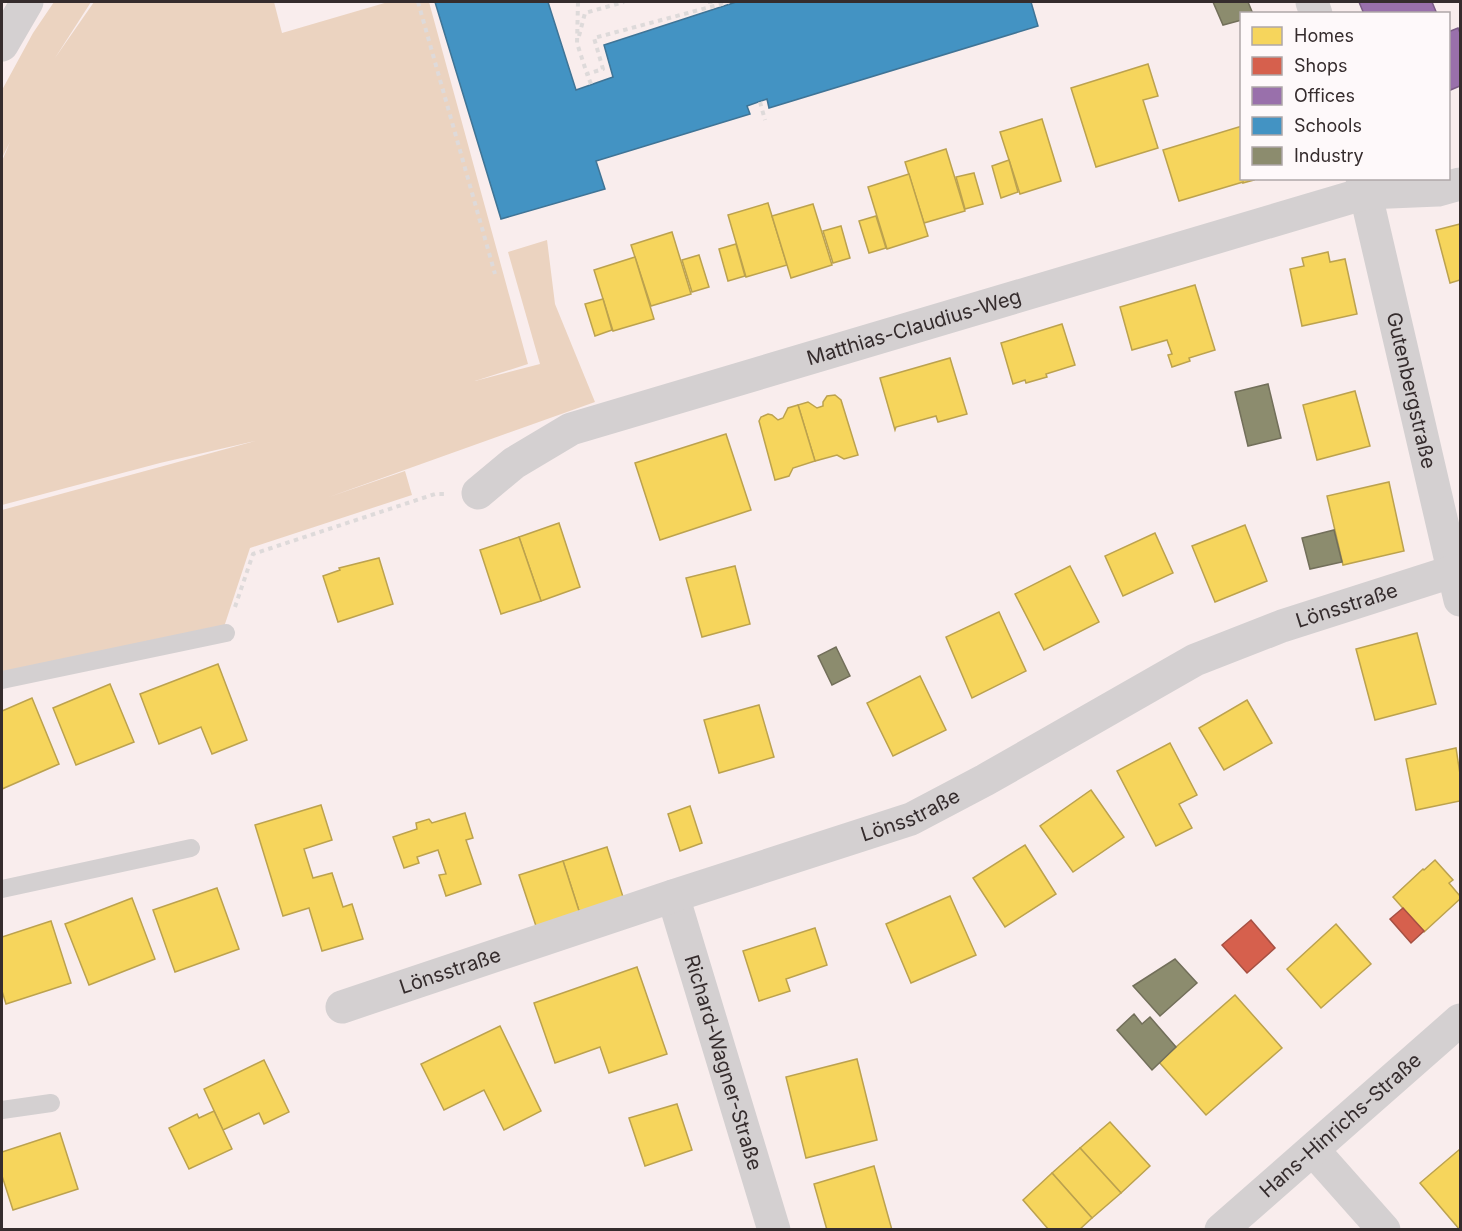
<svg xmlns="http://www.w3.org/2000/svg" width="1462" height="1231" font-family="Inter,sans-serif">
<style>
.green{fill:#ebd3c0}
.homes{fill:#f6d55c;stroke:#bca24e;stroke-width:1.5}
.shops{fill:#d6604d;stroke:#a65043;stroke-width:1.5}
.offices{fill:#9970ab;stroke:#7b5c85;stroke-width:1.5}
.schools{fill:#4393c3;stroke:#3f7496;stroke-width:1.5}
.industry{fill:#8c8c6e;stroke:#726f5a;stroke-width:1.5}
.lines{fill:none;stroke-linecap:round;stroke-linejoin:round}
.path{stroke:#dedada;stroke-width:4;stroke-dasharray:4.5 4.5;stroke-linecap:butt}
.lane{stroke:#d4d0d1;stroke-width:18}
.street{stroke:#d4d0d1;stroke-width:33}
.secondary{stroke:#d4d0d1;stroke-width:33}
.labels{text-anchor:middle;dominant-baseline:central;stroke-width:6;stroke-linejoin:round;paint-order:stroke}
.street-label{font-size:20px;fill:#352c2d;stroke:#fef9fa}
</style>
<rect width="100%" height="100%" fill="#f9eded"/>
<polygon class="green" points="54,2 91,2 55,58 94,2 274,2 282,33 388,2 429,2 528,364 475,381 540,364 508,252 547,240 555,304 595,402 329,497 405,471 412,495 250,548 224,627 2,672 2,510 259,440 160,463 2,505 2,161 10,142 2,158 2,90 33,33"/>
<g class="homes">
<polygon points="1148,64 1158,96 1143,100 1158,148 1096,167 1071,88"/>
<polygon points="1042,119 1061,181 1020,194 1000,132"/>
<polygon points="1242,126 1242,178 1253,178 1254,180 1243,183 1243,182 1179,201 1163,150"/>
<polygon points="946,149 965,211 924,223 905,162"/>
<polygon points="1009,160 1018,192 1001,198 992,166"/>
<polygon points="974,173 983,204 965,209 956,177"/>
<polygon points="909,174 928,236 887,249 868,187"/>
<polygon points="768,203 787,265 746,277 728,215"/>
<polygon points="813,204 832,265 791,278 772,216"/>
<polygon points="876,216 886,248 869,253 859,221"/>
<polygon points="1460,224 1460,280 1450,283 1436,230"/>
<polygon points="841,226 850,258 833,263 823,231"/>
<polygon points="672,232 691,294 651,306 631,245"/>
<polygon points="736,244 745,276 728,281 719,249"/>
<polygon points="1328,252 1330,262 1345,259 1357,314 1302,326 1290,269 1304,266 1302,258"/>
<polygon points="699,255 709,287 692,292 682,260"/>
<polygon points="635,257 654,319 613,331 594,270"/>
<polygon points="1195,285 1215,350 1189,358 1190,361 1172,367 1168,355 1172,354 1167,340 1132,350 1120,307"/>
<polygon points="603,299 612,330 595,336 585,304"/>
<polygon points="1062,324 1075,365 1046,374 1047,377 1026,383 1025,380 1013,384 1001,343"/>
<polygon points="950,358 967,414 938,422 936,416 896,427 895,430 880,378"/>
<polygon points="1355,391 1370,446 1317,460 1303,405"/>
<polygon points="835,395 841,400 858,455 844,459 837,455 815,461 798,405 808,402 817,408 823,406 823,402 827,396"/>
<polygon points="798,405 815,461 793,468 789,476 775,480 759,421 761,417 768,414 772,415 778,420 783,418 788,408"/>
<polygon points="726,434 751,510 660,540 635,463"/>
<polygon points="1389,482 1404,551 1343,565 1327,496"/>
<polygon points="559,523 580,587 541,601 519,537"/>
<polygon points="1245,525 1267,581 1215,602 1192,546"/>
<polygon points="1155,533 1173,573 1123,596 1105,556"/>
<polygon points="519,537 541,601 501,614 480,550"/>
<polygon points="379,558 393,604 338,622 323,576 340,570 339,568"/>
<polygon points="735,566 750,624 702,637 686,578"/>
<polygon points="1070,566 1099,622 1044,650 1015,594"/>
<polygon points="999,612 1026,671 972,698 946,637"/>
<polygon points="1417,633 1436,704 1375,720 1356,649"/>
<polygon points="218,664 247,740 212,754 201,727 159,744 140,694"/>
<polygon points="920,676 946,730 893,756 867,703"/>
<polygon points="110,684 134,742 76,765 53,708"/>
<polygon points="32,698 59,764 2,789 2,711"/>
<polygon points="1247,700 1272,743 1224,770 1199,728"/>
<polygon points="759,705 774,757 719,773 704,720"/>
<polygon points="1170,743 1197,795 1179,804 1192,828 1156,846 1117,771"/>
<polygon points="1456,748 1460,774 1460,801 1416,810 1406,759"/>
<polygon points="1091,790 1124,837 1073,872 1040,826"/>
<polygon points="321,805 332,840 304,849 313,878 332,873 343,907 352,904 363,939 322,951 309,908 283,916 255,825"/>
<polygon points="690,806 702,843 680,851 668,814"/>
<polygon points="465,813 473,838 466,840 481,884 446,896 439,875 446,874 438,850 417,857 419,863 404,868 393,837 417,829 416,823 429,819 432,823"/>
<polygon points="1025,845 1056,894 1005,927 973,878"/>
<polygon points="607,847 624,900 580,914 563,861"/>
<polygon points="1435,860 1453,880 1449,883 1460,896 1460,899 1424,932 1393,897 1423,869 1424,870"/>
<polygon points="563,861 580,914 537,929 519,875"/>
<polygon points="217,888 239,949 175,972 153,910"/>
<polygon points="950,896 976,955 911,983 886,924"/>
<polygon points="132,898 155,959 89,985 65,924"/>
<polygon points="51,921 71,983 6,1004 2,991 2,937"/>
<polygon points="1336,924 1371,964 1321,1008 1287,969"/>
<polygon points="815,928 827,965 786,979 790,991 759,1001 743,951"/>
<polygon points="637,967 667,1054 609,1073 600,1047 555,1063 534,1003"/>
<polygon points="1235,995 1282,1048 1206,1115 1159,1062"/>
<polygon points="500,1026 541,1111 504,1130 484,1090 444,1110 421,1064"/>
<polygon points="857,1059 877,1140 806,1158 786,1077"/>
<polygon points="264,1060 289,1112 264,1124 259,1113 223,1130 204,1089"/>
<polygon points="677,1104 692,1150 645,1166 629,1118"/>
<polygon points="214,1111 232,1149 189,1169 169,1128 197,1114 199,1118"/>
<polygon points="1110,1122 1150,1166 1121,1193 1080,1148"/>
<polygon points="60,1133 78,1189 13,1210 2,1176 2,1152"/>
<polygon points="1080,1148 1121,1193 1092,1218 1052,1173"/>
<polygon points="1460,1149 1460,1230 1420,1183"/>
<polygon points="874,1166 892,1230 827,1230 814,1184"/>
<polygon points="1052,1173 1092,1218 1079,1230 1049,1230 1023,1200"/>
</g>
<g class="shops">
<polygon points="1403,908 1424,931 1411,943 1390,919"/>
<polygon points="1251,920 1275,948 1247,973 1222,945"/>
</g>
<g class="offices">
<polygon points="1359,2 1432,2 1437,14 1364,14"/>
<polygon points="1458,28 1460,33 1460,86 1448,91 1448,32"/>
</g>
<polygon class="schools" points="435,2 548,2 576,90 613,77 604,45 736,2 1031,2 1038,26 769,108 767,99 747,106 750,114 596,161 605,189 501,219"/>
<g class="industry">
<polygon points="1213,2 1248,2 1253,14 1242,14 1242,20 1223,25"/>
<polygon points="1268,384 1281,438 1248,446 1235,392"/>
<polygon points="1334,530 1342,562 1310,569 1302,538"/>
<polygon points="836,647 850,676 832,685 818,656"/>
<polygon points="1175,959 1197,983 1160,1016 1133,986"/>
<polygon points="1134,1014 1142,1024 1150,1017 1176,1047 1152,1070 1117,1030"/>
</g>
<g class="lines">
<g class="path">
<polyline points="418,2 495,274"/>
<polyline points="578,2 577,43 587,74"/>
<polyline points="708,2 713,2"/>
<polyline points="579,36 585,13 624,2"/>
<polyline points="591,84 587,74 603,69 594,38 729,2"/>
<polyline points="760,102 765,120"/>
<polyline points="235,607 253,554 435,494 444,494"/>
</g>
<g class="lane">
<polyline points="2,680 226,633"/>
<polyline points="2,889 191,848"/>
<polyline points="2,1110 51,1103"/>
</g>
<g class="street">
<polyline points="1312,2 1316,14"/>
<polyline points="2,45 27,2"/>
<path id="s1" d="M1362 178 1460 600"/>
<path id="s2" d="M478 493 514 463 571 429 1366 193 1438 190 1460 184"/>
<path id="s3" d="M673 896 774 1230"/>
<path id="s4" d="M342 1007 673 896 911 819 985 780 1195 660 1282 626 1454 571"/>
<polyline points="1313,1150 1384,1230"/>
</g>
<path class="secondary" id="s5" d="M1221 1230 1460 1020"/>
</g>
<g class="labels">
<g class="street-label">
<text stroke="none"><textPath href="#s2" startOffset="471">Matthias-Claudius-Weg</textPath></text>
<text stroke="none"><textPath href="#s1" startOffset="218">Gutenbergstraße</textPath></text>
<text stroke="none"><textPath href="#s4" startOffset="1086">Lönsstraße</textPath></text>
<text stroke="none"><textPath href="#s4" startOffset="600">Lönsstraße</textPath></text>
<text stroke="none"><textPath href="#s4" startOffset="114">Lönsstraße</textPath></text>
<text stroke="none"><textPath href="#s3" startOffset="174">Richard-Wagner-Straße</textPath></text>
<text stroke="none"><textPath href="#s5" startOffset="159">Hans-Hinrichs-Straße</textPath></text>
</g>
</g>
<rect width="1462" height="1231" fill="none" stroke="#352c2d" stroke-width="6"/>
<rect x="1240" y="12" width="210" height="168" fill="#fef9fa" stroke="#aea7a8" stroke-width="1.5"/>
<rect x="1252" y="27" width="30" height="18" fill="#f6d55c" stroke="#aea7a8" stroke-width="1.5"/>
<text x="1294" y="42" font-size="18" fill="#352c2d">Homes</text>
<rect x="1252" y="57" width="30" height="18" fill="#d6604d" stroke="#aea7a8" stroke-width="1.5"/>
<text x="1294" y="72" font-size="18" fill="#352c2d">Shops</text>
<rect x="1252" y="87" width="30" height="18" fill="#9970ab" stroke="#aea7a8" stroke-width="1.5"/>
<text x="1294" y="102" font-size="18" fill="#352c2d">Offices</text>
<rect x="1252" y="117" width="30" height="18" fill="#4393c3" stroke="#aea7a8" stroke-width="1.5"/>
<text x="1294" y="132" font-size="18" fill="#352c2d">Schools</text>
<rect x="1252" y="147" width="30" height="18" fill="#8c8c6e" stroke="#aea7a8" stroke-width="1.5"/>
<text x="1294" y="162" font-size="18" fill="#352c2d">Industry</text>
</svg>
